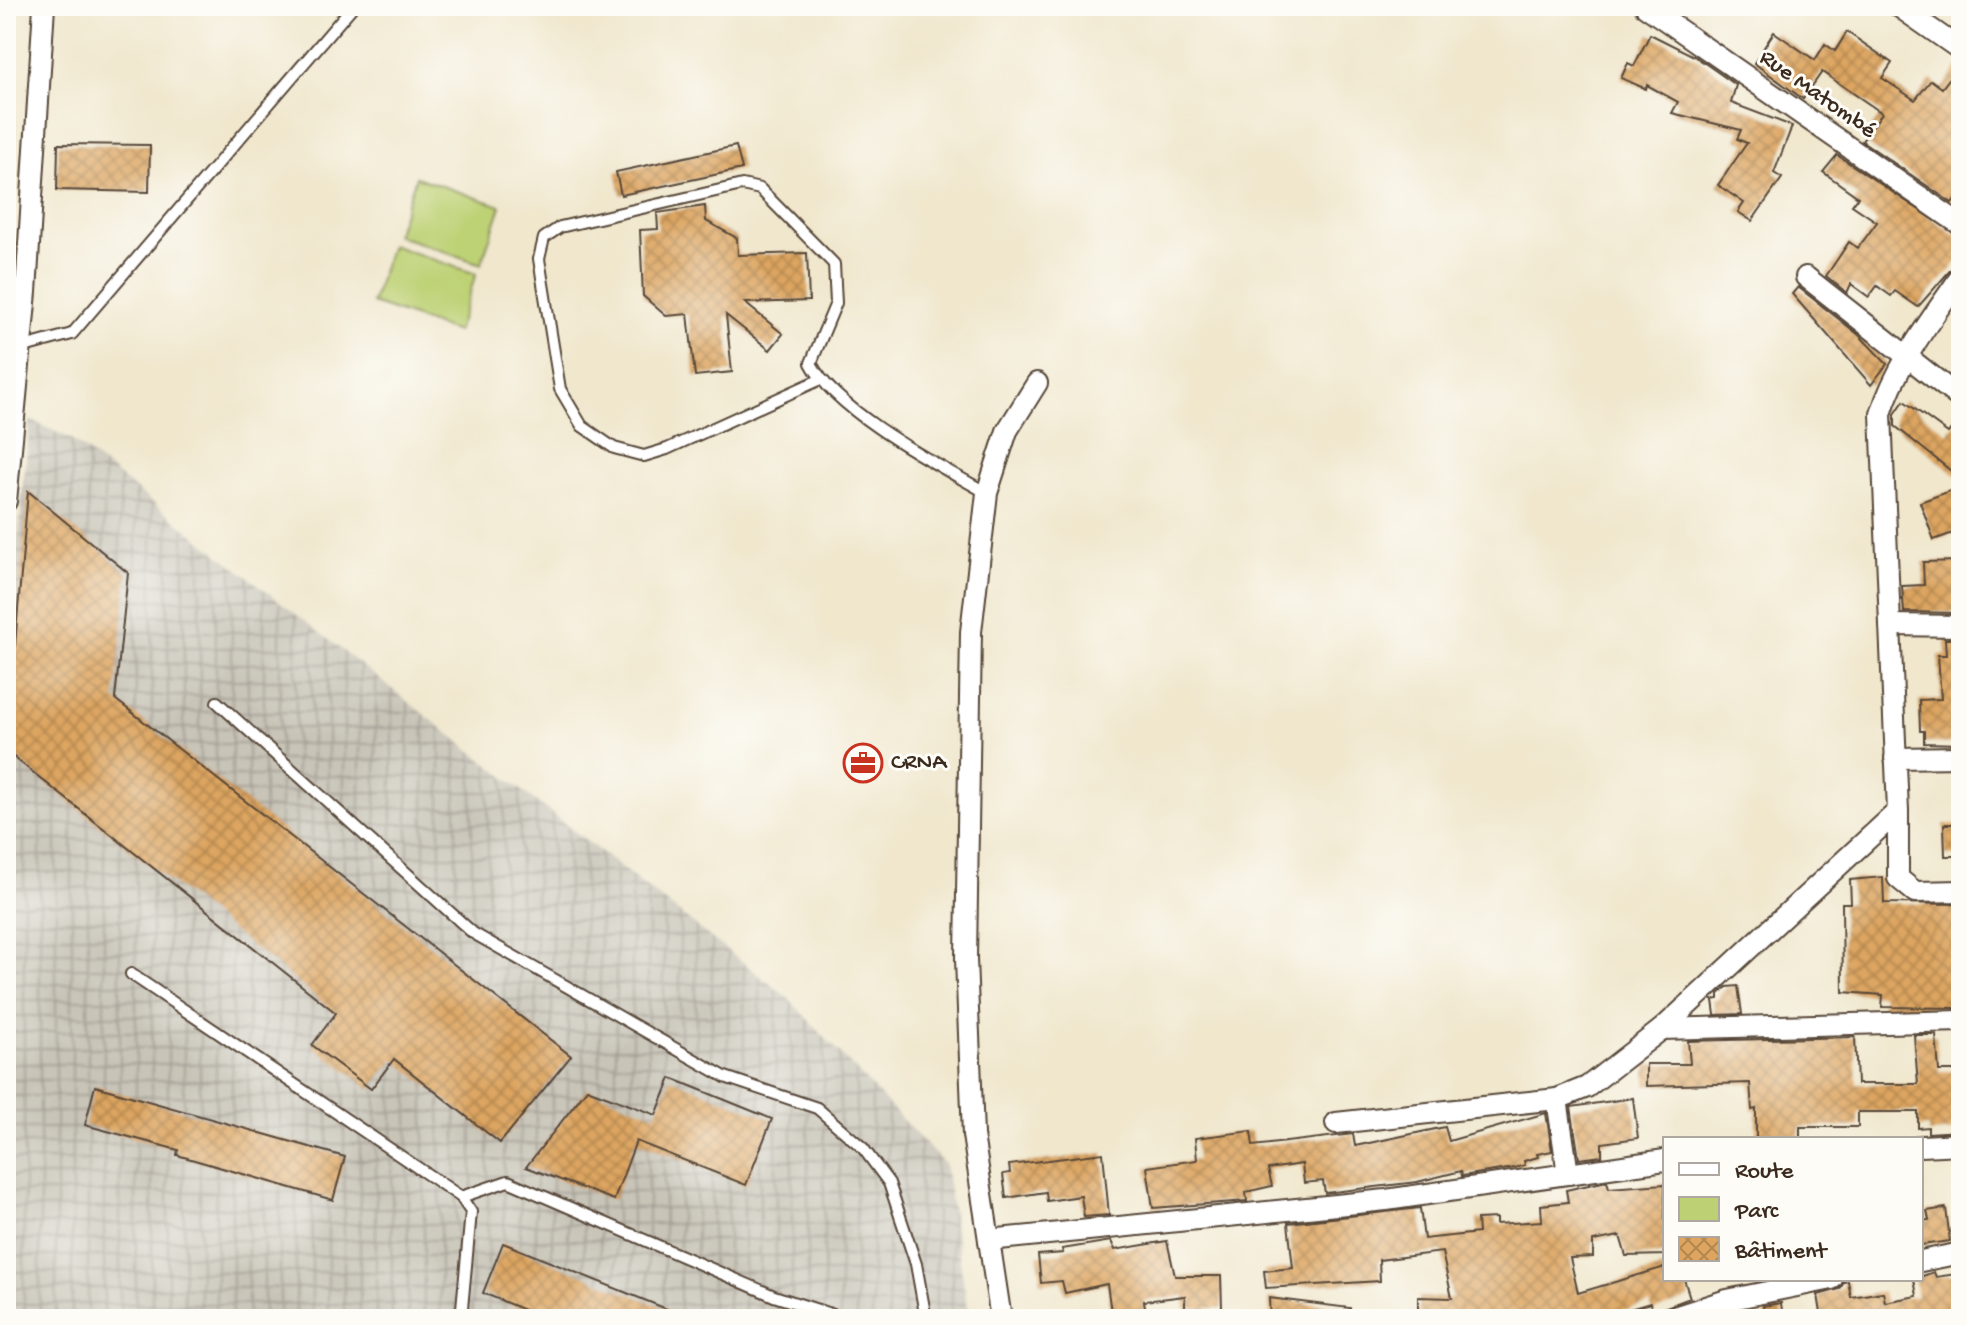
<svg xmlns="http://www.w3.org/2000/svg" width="1967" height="1325" font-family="'Gochi Hand',sans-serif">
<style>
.industrial{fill:url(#industrial-grid)}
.green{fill:#bdd174;stroke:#7c7e49;stroke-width:2}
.building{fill:url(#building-cross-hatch)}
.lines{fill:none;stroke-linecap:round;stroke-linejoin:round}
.service-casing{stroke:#564638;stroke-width:14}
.minor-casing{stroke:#564638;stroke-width:24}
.service{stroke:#fff;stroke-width:10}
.minor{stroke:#fff;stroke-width:20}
.labels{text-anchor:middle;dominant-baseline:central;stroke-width:6;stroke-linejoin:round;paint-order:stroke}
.street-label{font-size:24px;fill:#3b2a1e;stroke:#fdfcf7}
.poi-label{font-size:24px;fill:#3b2a1e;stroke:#fdfcf7;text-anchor:start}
</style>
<defs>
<pattern id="industrial-grid" width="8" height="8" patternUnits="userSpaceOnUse" patternTransform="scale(2)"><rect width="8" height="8" fill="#c8c4b8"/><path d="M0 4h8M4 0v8" fill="none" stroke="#a49f95"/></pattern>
<pattern id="building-cross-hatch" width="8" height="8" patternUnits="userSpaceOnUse" patternTransform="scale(2)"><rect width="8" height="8" fill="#dda560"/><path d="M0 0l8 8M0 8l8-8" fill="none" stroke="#b4874f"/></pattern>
</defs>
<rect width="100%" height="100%" fill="#fdfcf7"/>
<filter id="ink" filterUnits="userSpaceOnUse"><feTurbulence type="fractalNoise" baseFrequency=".0125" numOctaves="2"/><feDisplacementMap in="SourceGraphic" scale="16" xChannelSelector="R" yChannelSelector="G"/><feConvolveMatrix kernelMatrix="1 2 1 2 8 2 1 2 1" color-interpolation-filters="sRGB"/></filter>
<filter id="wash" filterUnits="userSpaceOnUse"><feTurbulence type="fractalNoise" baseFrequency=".006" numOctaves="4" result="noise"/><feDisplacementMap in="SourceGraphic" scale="32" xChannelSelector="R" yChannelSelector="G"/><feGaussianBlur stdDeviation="1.8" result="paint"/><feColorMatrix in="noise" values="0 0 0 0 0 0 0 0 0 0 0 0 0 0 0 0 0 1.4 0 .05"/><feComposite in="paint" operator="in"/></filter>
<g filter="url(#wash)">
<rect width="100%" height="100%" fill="#f0e7cd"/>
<polygon class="industrial" points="30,420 71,439 787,997 945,1165 969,1319 6,1319 6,652"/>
<g class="green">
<polygon points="416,177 501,206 481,264 396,235"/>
<polygon points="391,245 476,274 457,332 372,303"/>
</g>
<g id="blocks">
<g class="building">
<polygon points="1774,32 1815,60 1825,44 1835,51 1847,32 1892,63 1882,78 1915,100 1931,80 1942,88 1961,63 1961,191 1952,203 1862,141 1882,113 1822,72 1803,99 1754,63"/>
<polygon points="1650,34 1696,57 1736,85 1731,103 1792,126 1774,173 1782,178 1752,221 1738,212 1744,203 1718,185 1747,143 1737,139 1741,130 1672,113 1678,102 1647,85 1646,89 1621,78 1628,63 1634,66"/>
<polygon points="58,144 150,145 149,192 57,190"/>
<polygon points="736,146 742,169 621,195 616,172"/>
<polygon points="1837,155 1961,238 1961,258 1918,307 1895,291 1891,296 1877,286 1869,297 1851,284 1847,293 1826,276 1849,242 1858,248 1877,222 1852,205 1858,197 1823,172"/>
<polygon points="705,206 706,221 737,238 738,255 807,253 809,301 745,303 783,334 770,350 726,315 732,372 695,376 688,314 666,316 643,296 640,230 658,229 657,213"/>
<polygon points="1798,287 1859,335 1887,364 1871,385 1792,294"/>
<polygon points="1904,401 1948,433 1961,416 1961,479 1895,426 1895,414"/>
<polygon points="1961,487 1961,530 1934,540 1920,502"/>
<polygon points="28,491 128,573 115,699 571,1056 500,1143 394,1059 371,1089 312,1045 336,1013 6,751"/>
<polygon points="1961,561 1961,613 1904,612 1902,586 1924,585 1923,562"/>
<polygon points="1945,639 1961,639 1961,744 1924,743 1924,731 1920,731 1919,700 1941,699 1938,655 1946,655"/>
<polygon points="1944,824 1961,824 1961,856 1945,856"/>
<polygon points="1883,877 1884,903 1961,904 1958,1008 1882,1007 1883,995 1843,992 1842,903 1851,903 1850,880"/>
<polygon points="1738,986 1742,1014 1715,1015 1713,1000 1719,999 1719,994 1727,987"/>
<polygon points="1914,1035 1936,1035 1939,1071 1961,1071 1961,1131 1928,1133 1928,1127 1918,1128 1918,1112 1858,1112 1858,1127 1800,1127 1800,1139 1756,1138 1756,1109 1752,1110 1750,1083 1646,1086 1646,1064 1690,1064 1688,1041 1855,1037 1857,1084 1918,1084"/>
<polygon points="671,1078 772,1119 746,1185 636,1141 614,1200 526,1167 587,1089 656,1115"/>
<polygon points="95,1086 345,1157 333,1200 177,1155 178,1150 85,1125"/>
<polygon points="1633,1098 1638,1138 1602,1143 1602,1156 1579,1159 1571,1107"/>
<polygon points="1546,1113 1552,1151 1537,1154 1538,1157 1524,1161 1525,1165 1514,1168 1462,1176 1461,1171 1417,1182 1325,1193 1323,1181 1304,1183 1302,1164 1268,1169 1272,1186 1246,1192 1247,1201 1153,1208 1147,1167 1197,1160 1195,1138 1251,1131 1253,1146 1353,1134 1355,1146 1445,1127 1449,1141"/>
<polygon points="1103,1153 1109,1215 1084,1217 1081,1196 1047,1201 1046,1192 1006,1198 1003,1174 1010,1173 1009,1165"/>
<polygon points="1607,1181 1609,1188 1665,1184 1665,1255 1626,1256 1620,1236 1593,1241 1593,1257 1570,1258 1578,1293 1665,1267 1665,1279 1684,1279 1690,1298 1653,1312 1650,1303 1596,1319 1418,1319 1418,1297 1452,1298 1442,1252 1379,1260 1380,1281 1266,1288 1264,1271 1293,1268 1288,1223 1420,1208 1424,1239 1478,1233 1477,1219 1496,1218 1496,1224 1542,1221 1541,1205 1568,1202 1566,1190"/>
<polygon points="1946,1208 1950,1241 1921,1245 1921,1221 1929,1220 1927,1211"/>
<polygon points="1111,1241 1115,1250 1167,1241 1175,1276 1221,1276 1222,1308 1185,1309 1185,1296 1144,1301 1147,1319 1112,1319 1107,1284 1065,1293 1062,1281 1041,1283 1038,1255 1063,1253 1062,1249"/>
<polygon points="503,1243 689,1318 689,1319 546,1319 483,1293"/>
<polygon points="1934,1272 1936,1277 1956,1274 1961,1289 1961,1316 1822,1319 1818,1295 1840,1289 1844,1282 1848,1281 1851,1297 1883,1292 1885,1302 1917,1296 1914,1279"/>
<polygon points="1269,1298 1350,1308 1349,1319 1270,1319"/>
<polygon points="1781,1303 1783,1318 1765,1319 1763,1306"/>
</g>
</g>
</g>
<g filter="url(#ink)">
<use href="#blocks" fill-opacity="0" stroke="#564638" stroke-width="2"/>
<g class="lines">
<g class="service-casing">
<g id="service">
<polyline points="20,348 72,334 353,6"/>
<path d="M819 380 667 449 644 456 614 448 582 426 560 389 539 259 544 238 560 227 742 185 760 189 834 264 836 303 811 363C836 412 938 465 987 493"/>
<polyline points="217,702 473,933 725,1077 817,1108 863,1148 889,1183 916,1264 926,1319"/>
<polyline points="131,974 461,1197 471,1212 461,1319"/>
<polyline points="461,1197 508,1181 774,1296 846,1319"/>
</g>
</g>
<g class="minor-casing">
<g id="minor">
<polyline points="1645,6 1961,225"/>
<polyline points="1898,6 1961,50"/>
<polyline points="1806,277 1961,399"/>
<polyline points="6,501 26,292 44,6"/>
<polyline points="1890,625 1961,626"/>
<polyline points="1895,758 1961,757"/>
<polyline points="1898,811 1898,878 1915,892 1961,891"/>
<polyline points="1662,1029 1961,1021"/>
<polyline points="1557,1099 1568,1174"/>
<path d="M1336 1123 1557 1099 1587 1087 1662 1029 1898 811 1881 414C1896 364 1932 319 1961 276"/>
<polyline points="1921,1146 1961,1144"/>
<polyline points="989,1240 1386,1200 1665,1160"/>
<polyline points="1921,1261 1961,1253"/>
<polyline points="1001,1319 973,1135 966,959 971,632 987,493 1007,431 1037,383"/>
<polyline points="1668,1319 1727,1300 1832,1279"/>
</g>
</g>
<use href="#service" class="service"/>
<use href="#minor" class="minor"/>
</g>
</g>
<defs>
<g id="office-ring" transform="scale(2)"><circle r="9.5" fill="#fdfcf7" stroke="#c8321e" stroke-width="1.5"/><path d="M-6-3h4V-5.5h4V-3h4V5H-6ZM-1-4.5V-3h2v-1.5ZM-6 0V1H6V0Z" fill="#c8321e"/></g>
</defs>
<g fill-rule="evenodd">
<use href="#office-ring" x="863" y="763"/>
</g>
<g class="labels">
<g class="street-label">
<text transform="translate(1817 95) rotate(35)">Rue Matombé</text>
</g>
<g class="poi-label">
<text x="891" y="763">CRNA</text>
</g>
</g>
<rect width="1967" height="1325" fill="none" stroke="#fdfcf7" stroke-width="32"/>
<rect x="1663" y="1137" width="260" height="144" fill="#fdfcf7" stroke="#afa8a0" stroke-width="2"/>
<rect x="1679" y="1163" width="40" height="12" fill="#ffffff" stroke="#afa8a0" stroke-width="2"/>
<text x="1735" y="1177" font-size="24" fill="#3b2a1e">Route</text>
<rect x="1679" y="1197" width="40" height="24" fill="#bdd174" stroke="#afa8a0" stroke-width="2"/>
<text x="1735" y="1217" font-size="24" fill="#3b2a1e">Parc</text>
<rect x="1679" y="1237" width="40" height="24" fill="url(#building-cross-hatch)" stroke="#afa8a0" stroke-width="2"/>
<text x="1735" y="1257" font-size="24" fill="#3b2a1e">Bâtiment</text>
</svg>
